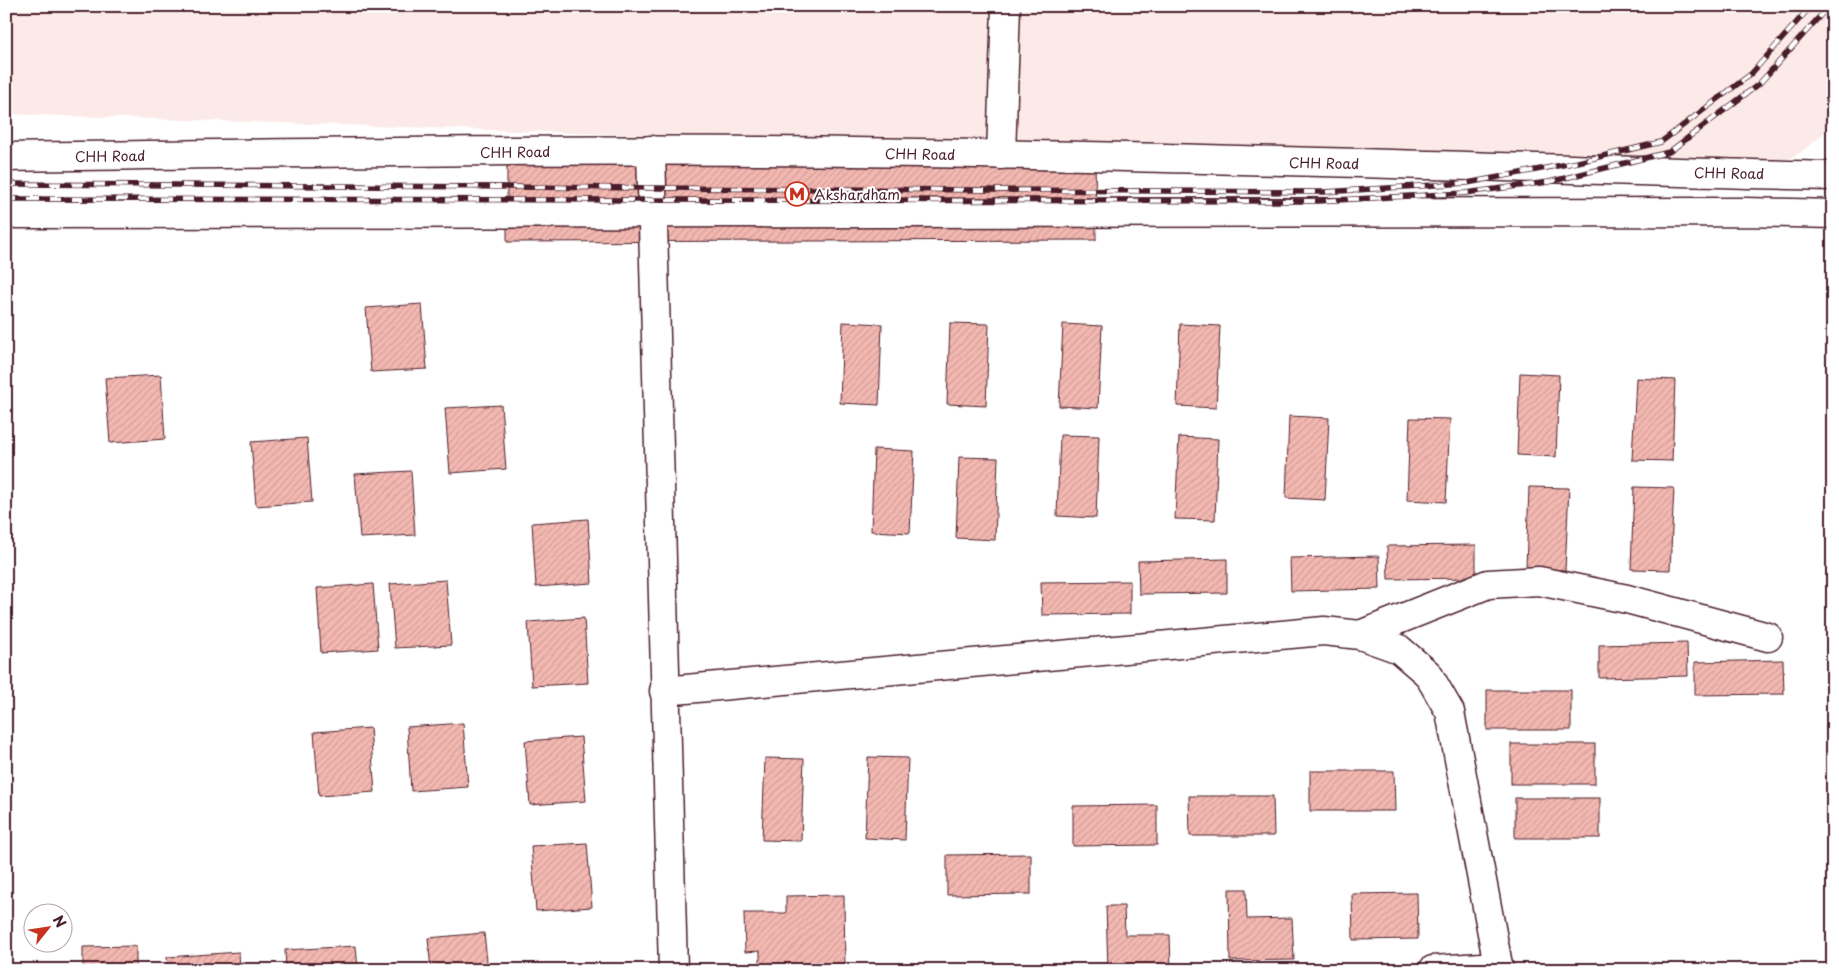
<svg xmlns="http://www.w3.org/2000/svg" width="1839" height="976" font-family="'Playpen Sans',sans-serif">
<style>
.built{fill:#fbeae8}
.building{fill:url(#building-hatch);stroke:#4a1f2b}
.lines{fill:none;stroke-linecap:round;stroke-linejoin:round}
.minor-casing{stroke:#4a1f2b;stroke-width:31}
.minor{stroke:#fff;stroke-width:28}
.rail-casing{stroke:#4a1f2b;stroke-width:5.5}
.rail{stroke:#fff;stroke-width:4;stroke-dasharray:11;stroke-linecap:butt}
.labels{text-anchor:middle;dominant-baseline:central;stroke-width:4;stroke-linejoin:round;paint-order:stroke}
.street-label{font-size:14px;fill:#4a1f2b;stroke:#fff}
.poi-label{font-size:14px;fill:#4a1f2b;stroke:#fff;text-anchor:start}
</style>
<defs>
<pattern id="building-hatch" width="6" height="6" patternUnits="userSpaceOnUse" patternTransform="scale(1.25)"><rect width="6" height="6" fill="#f3b8b1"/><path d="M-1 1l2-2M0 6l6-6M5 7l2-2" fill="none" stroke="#d29e98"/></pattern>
</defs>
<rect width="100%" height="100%" fill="#fff"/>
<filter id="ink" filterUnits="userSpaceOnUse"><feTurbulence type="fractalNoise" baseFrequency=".02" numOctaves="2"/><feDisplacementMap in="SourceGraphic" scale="10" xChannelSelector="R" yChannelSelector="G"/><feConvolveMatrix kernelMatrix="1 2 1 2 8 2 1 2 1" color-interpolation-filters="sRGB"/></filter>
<g filter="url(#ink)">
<polygon class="built" points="6,6 1833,6 1833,120 1821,136 1797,155 1759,172 6,114"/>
<g class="building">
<polygon points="1095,152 1096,240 507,242 507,154"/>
<polygon points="422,304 427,369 371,372 366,308"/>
<polygon points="843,322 882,324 879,405 840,403"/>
<polygon points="950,323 989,324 986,406 947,404"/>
<polygon points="1063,324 1102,326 1098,408 1059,406"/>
<polygon points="1180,324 1220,326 1216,408 1177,406"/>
<polygon points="1520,373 1559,375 1556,457 1517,455"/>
<polygon points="161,375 165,439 110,443 105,378"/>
<polygon points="1636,378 1675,380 1672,461 1632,460"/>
<polygon points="501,405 506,469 450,473 445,408"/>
<polygon points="1289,416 1329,418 1325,500 1286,498"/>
<polygon points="1410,418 1450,419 1446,502 1407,500"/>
<polygon points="1060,435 1099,436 1096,518 1057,516"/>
<polygon points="1179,437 1218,439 1215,520 1175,519"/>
<polygon points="307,438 312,502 256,506 251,442"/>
<polygon points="874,449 914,451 910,533 871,531"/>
<polygon points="959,457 998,458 995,540 956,538"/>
<polygon points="411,471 415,535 360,538 355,474"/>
<polygon points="1529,487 1569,488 1565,570 1526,568"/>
<polygon points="1634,487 1674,488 1670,570 1631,569"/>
<polygon points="588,519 592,583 536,587 532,523"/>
<polygon points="1476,545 1476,578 1388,579 1387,546"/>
<polygon points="1379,556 1380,589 1291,591 1290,558"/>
<polygon points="1227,559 1227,593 1139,594 1138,561"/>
<polygon points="446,580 451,645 395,648 390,584"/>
<polygon points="1130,581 1130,614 1042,615 1041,582"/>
<polygon points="373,584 378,649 321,653 317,588"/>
<polygon points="584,618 588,683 532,686 528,622"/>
<polygon points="1687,643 1688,676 1599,678 1599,645"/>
<polygon points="1783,660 1784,694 1695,695 1695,662"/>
<rect x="1487" y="690" width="84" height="40"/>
<polygon points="463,723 468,787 411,791 407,727"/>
<polygon points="370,728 375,792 319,796 314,732"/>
<polygon points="581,737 586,801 530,805 525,741"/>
<rect x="1511" y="744" width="84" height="40"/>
<polygon points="868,757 908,758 905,840 865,838"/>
<polygon points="765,758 804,759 801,841 762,840"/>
<polygon points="1310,771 1394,771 1395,811 1310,811"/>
<polygon points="1189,796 1273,796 1274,836 1190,836"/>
<rect x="1515" y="798" width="85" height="40"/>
<polygon points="1157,805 1157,845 1073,846 1073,806"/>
<polygon points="587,843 592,907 536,911 531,846"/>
<polygon points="1031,854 1031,894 947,895 947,855"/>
<polygon points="1229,889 1246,889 1247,919 1292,918 1294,960 1230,961"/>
<polygon points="1417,893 1418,939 1353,940 1352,894"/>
<polygon points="844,895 845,970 807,970 807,965 760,966 760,951 745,952 744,913 786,913 786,896"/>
<polygon points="1106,906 1124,906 1125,935 1170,935 1171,970 1108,970"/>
<polygon points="484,933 488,970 431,970 428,938"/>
<polygon points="136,946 136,970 83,970 83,947"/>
<polygon points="356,946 358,970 286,970 285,950"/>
<polygon points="239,952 240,970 168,970 167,957"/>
</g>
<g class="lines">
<g class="minor-casing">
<g id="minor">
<polyline points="651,150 673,970"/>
<polyline points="1001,155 1006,6"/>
<path d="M6 157C257 154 508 149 759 151 1117 154 1475 167 1833 176"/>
<polyline points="6,214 1745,212 1833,214"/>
<polyline points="1360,635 1488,584 1539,581 1627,599 1768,637"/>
<polyline points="664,691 1324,631 1360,635 1399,649 1428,674 1450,712 1499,970"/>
<polyline points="1433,970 1498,966"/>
</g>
</g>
<use href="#minor" class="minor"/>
<g class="rail-casing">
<g id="rail">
<polyline points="6,184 1324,192 1467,183 1578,162 1661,142 1751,74 1811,6"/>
<polyline points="6,199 1318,201 1465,193 1549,182 1669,152 1759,84 1829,6"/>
</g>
</g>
<use href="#rail" class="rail"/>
</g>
</g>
<defs>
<g id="metro-ring" transform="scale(1.25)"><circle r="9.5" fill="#fff" stroke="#c8321e" stroke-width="1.5"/><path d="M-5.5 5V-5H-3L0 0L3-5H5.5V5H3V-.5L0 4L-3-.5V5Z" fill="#c8321e"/></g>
</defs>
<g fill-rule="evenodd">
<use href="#metro-ring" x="797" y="194"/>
</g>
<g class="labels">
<g class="street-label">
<text transform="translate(515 152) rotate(-1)">CHH Road</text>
<text transform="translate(920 154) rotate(1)">CHH Road</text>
<text transform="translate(110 156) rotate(-1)">CHH Road</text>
<text transform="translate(1324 163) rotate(1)">CHH Road</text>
<text transform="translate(1729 173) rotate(1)">CHH Road</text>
</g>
<g class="poi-label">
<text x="814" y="194">Akshardham</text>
</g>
</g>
<rect width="1839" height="976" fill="none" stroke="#fff" stroke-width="25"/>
<rect x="12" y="12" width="1814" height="951" fill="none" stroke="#4a1f2b" stroke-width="2" filter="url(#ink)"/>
<g transform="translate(48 928) rotate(60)"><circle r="24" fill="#ffffff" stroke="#b7a5aa"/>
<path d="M0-4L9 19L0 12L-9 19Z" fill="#c8321e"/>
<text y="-8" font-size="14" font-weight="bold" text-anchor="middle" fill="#4a1f2b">N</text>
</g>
</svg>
